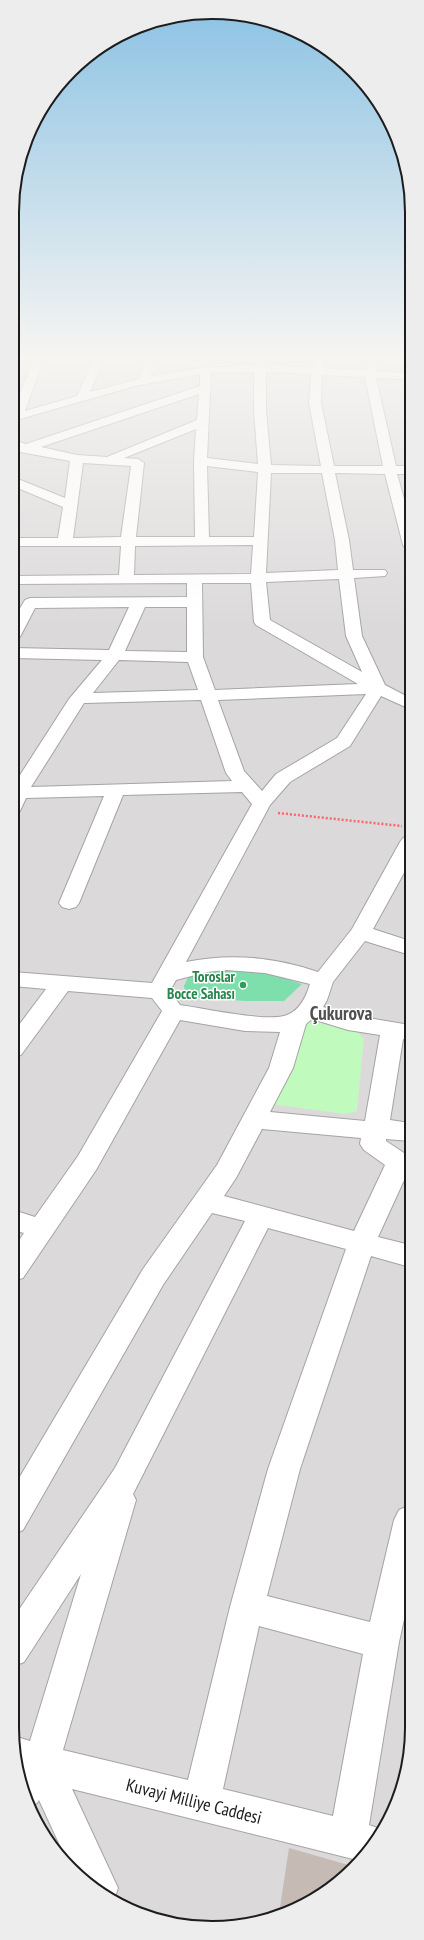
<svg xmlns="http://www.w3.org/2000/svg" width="424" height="1940" font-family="'PT Sans Narrow',sans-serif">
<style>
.residential{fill:#dbd9da}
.park{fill:#c1fabd}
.pitch{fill:#7edfac}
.building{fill:#c6bab5}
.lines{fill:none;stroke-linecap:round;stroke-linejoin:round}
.minor-casing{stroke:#a4a4a4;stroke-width:2}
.path{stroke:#fc656b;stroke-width:2.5;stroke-dasharray:2 2;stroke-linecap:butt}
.minor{fill:#fff;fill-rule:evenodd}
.leisure-dot{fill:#2e9e5b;stroke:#fff;stroke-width:1.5}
.labels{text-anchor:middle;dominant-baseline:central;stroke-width:3;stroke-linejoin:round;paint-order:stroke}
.leisure-label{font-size:15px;font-weight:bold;fill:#27864d;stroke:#fff;text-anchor:end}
.near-street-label{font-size:18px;fill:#1d1d1d;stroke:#fff}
.district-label{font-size:19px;font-weight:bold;fill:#505050;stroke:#fff}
.rim{fill:none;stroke:#1d1d1d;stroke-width:2}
</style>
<rect width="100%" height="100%" fill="#eee8e2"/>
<polygon class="residential" points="14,355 410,355 410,1754 385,1828 334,1887 264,1921 199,1928 123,1907 62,1860 27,1804 12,1728"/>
<polygon class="park" points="305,1019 356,1031 364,1038 357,1111 345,1114 263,1103"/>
<polygon class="pitch" points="208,969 260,970 302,984 284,1001 246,1001 185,997 184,986 190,973"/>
<polygon class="building" points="289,1848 352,1866 334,1887 279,1914"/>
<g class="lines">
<g class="minor-casing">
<path id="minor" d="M21 355H41V366L25 411 77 396 96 355H106L90 392 139 379 149 355H159L151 376 207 367 256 365 261 355H271L267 365 313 367 316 355H326L323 368 365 370 370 355H380L376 371 410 373V379L376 378 396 466H410V474H397L410 520V549L405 548 403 545 385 474 335 473 349 540 353 570H385L387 573 385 576 354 578 362 636 385 685 410 698V709L381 696 350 746 290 782 270 805 186 962C230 953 275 957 318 972L352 929 400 842 403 838 410 836V862L373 929 410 941V955L365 941 333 982 327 1000 323 1007 350 1015 410 1025V1041L403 1039 390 1120 410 1123V1141L386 1139V1141L410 1157V1179L405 1178 378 1237 410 1245V1267L371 1256 300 1469 267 1596 370 1622 394 1520 399 1510 410 1505V1592L399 1642 369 1825 383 1830 357 1860 72 1789 118 1888 114 1900 69 1865 39 1800 37 1803 29 1807 27 1804 14 1738 17 1737 30 1741 81 1574 24 1662 12 1667V1620L115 1468 245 1221 212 1213 163 1285 23 1530 12 1535V1490L143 1269 217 1165 269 1068 280 1032 245 1031 180 1020 96 1170 23 1278 13 1281V1249L24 1233 13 1230V1210L35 1217 78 1156 162 1011 152 998 68 991 21 1055 13 1057V1033L46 989 13 986V972L152 983 252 804 242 792 123 795 79 903 76 907 69 909 62 907 59 903 104 796 26 798 20 811 13 813V786L69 699 102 660 13 658V648L109 650 129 607 35 608 21 635 19 638 13 640V620L25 600 30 598 187 597V583L13 584V576L119 575 121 546H13V538H58L63 507 13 486V477L65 498 70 461 20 452 13 448V440L26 444 200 386V374L135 386 13 421V411L31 366V359L14 364V358ZM254 372V410L258 464 207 458 211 373ZM266 372 311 374 309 403 321 466 271 465 266 410ZM322 375 365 377 383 466H334L321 403ZM199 394 197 420 107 457 77 455 41 447ZM196 429 194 461 195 537H136L144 463 138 459 124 458ZM83 463 131 466 121 537 73 538ZM207 466 258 472 254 537H209ZM271 473H322L335 540 338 570 266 573ZM253 545 251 574 134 575 135 546ZM339 579 346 636 362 672 270 620 266 582ZM202 583H251L254 622 256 625 358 684 215 690 203 657ZM145 607H187V652L125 651ZM119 660 188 662 198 690 93 693ZM366 694 337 738 276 774 262 791 244 771 218 700ZM201 700 226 773 232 781 31 787 84 703ZM226 970 265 973 310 984C306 997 300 1010 287 1015 269 1023 202 1008 180 1005L170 991 176 980 207 972ZM312 1019 348 1030 380 1035 365 1121 270 1112 293 1068 306 1024ZM262 1129 361 1138 360 1144 364 1150 385 1165 354 1231 224 1196 236 1178ZM268 1228 346 1249 268 1469 230 1607 188 1780 63 1750 136 1500 133 1494ZM259 1626 363 1654 333 1816 223 1789Z"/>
</g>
<polyline class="path" points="278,813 402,826"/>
<use href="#minor" class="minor"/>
</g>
<linearGradient id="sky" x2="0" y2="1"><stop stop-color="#8bc2e4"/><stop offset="0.57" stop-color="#f7f5f2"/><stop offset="1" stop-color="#f7f5f2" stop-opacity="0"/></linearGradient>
<rect width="424" height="627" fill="url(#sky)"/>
<circle class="leisure-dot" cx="243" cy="985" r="4"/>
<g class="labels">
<g class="leisure-label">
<text x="235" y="976">Toroslar<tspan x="235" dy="17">Bocce Sahası</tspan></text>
</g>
<g class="near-street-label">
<text transform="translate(194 1801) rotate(14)">Kuvayi Milliye Caddesi</text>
</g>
<g class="district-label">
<text x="341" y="1013">Çukurova</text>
</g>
</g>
<path d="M0 0H424V1940H0ZM212 19H212A193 193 0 0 1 405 212V1728A193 193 0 0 1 212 1921H212A193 193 0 0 1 19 1728V212A193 193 0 0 1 212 19Z" fill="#ededed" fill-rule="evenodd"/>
<path class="rim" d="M212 19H212A193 193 0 0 1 405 212V1728A193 193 0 0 1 212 1921H212A193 193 0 0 1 19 1728V212A193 193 0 0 1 212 19Z"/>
</svg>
